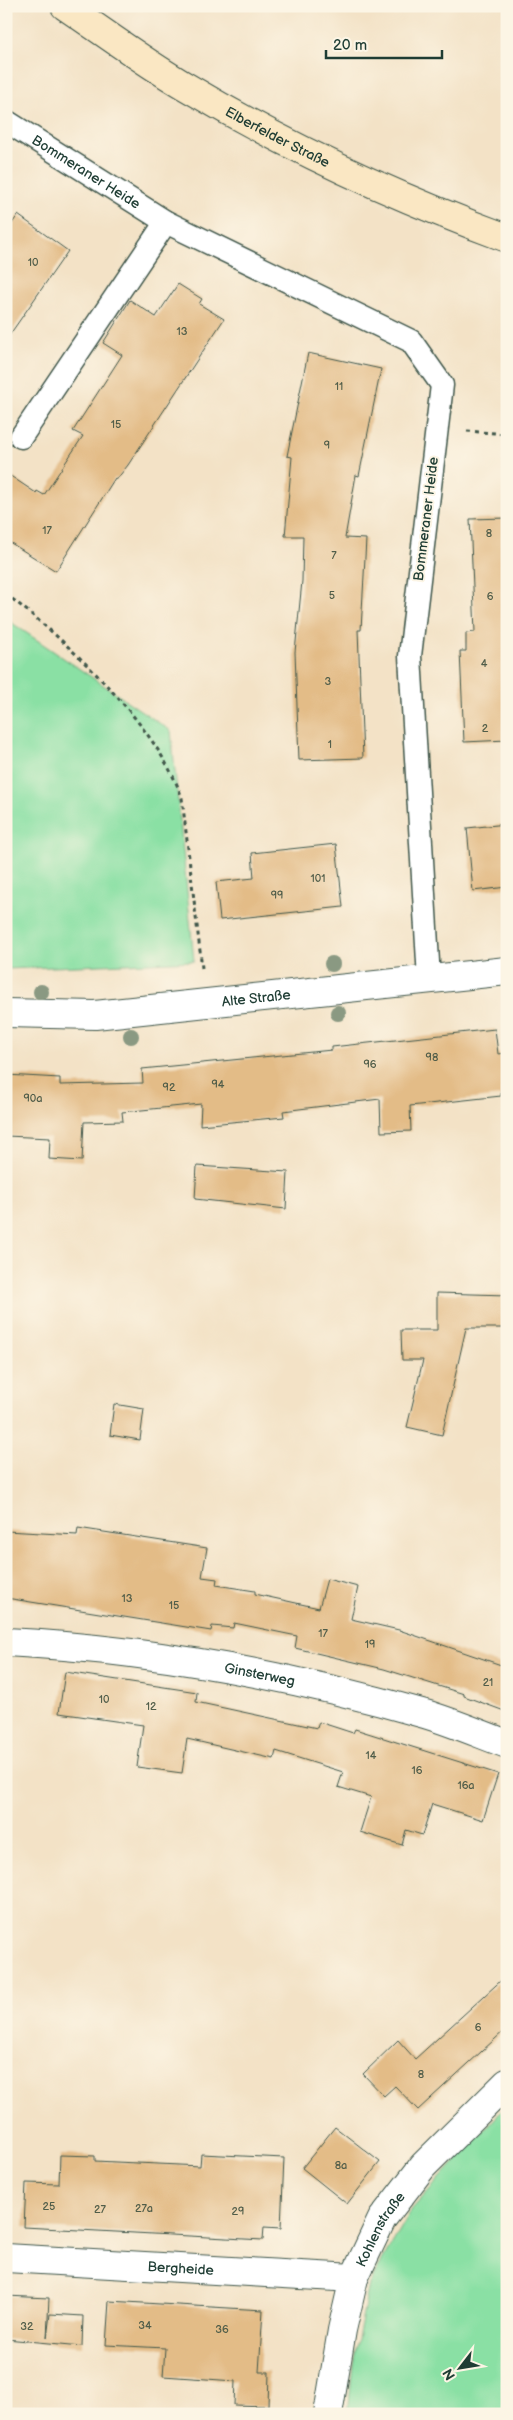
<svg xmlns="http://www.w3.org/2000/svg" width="513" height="2420" font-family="'Balsamiq Sans',sans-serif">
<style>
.green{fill:#8ae0a4;stroke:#548e6c}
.building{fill:#e3bc87}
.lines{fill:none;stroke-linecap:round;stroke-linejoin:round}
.service-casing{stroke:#3f564a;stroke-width:25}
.minor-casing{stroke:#3f564a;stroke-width:30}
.secondary-casing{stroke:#3f564a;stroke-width:30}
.path{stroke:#3f564a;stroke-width:3;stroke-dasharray:4 4;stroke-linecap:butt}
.service{stroke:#fff;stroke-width:22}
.minor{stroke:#fff;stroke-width:28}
.secondary{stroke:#fae7c3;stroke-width:28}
.tree{fill:#8a9982}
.labels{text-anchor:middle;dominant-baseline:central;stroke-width:4;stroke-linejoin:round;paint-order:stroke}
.number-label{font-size:11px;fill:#505d49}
.street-label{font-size:14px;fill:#1f3d34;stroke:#fcf5e5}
</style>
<rect width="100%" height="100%" fill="#fcf5e5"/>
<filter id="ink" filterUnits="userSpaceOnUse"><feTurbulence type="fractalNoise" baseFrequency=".02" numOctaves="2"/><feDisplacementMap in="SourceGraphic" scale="10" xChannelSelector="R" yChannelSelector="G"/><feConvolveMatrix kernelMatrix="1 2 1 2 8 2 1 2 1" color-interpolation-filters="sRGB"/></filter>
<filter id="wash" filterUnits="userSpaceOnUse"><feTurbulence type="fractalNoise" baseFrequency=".0096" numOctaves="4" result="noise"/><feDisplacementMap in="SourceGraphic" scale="20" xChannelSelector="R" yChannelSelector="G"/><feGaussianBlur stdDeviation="1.12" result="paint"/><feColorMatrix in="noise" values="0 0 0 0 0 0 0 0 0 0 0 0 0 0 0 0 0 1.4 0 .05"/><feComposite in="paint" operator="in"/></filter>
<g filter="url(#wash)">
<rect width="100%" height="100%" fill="#f3e2c6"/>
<g class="green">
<polygon points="6,619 171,731 194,961 6,969"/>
<polygon points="507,2105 507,2414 348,2414 353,2364 369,2284 412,2209"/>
</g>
<g id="blocks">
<g class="building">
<polygon points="18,215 68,251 6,340 6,232"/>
<polygon points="178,284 202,299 199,304 224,319 128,465 117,479 115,478 56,571 6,540 6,473 36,493 37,491 44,495 83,436 73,431 122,355 103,343 130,300 156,317"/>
<polygon points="308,353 381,369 359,476 356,475 345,538 366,539 361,630 358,630 363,758 299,760 295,652 302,581 303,536 285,536 292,457 287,456"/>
<polygon points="507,518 507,740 464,742 460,651 466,651 466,633 475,632 470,519"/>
<polygon points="507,824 507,887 473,891 467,828"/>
<polygon points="336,844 343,907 220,920 216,882 254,878 252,853"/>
<polygon points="495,1029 498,1054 507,1053 507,1089 501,1089 501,1096 410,1106 411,1131 381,1132 380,1099 283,1111 284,1117 200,1125 201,1104 122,1112 123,1121 84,1122 82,1161 49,1159 50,1138 6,1136 6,1075 60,1078 60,1085 143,1083 142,1069 332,1050 332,1047"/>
<polygon points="197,1166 288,1172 286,1209 195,1199"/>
<polygon points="437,1293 507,1295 507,1328 466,1328 442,1435 407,1427 423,1360 402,1360 401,1330 437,1330"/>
<polygon points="114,1404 144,1409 140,1440 110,1435"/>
<polygon points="78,1528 207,1548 202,1577 217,1579 216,1585 255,1591 255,1594 319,1608 327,1579 358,1587 351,1619 399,1630 507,1667 507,1712 464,1696 464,1694 384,1669 295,1648 297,1636 234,1623 233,1628 212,1626 211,1631 6,1598 6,1531 77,1535"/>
<polygon points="65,1672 197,1692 196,1702 317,1728 319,1722 353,1733 355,1729 498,1774 483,1820 432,1804 422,1835 406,1830 402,1845 360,1832 371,1797 338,1787 343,1772 276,1751 274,1759 187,1739 182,1773 137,1767 143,1725 59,1713"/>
<polygon points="507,1975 507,2028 418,2110 395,2086 384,2096 363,2074 398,2040 415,2059"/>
<polygon points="335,2127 380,2162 347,2204 302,2168"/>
<polygon points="201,2154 284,2158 281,2228 264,2227 263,2240 24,2227 26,2183 59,2184 60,2155 95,2156 95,2161 200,2166"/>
<polygon points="6,2296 49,2298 47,2338 50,2314 83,2316 82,2346 6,2339"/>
<polygon points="109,2301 263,2310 259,2372 269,2372 268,2406 234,2405 235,2381 163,2376 165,2348 106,2345"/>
</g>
</g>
</g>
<g filter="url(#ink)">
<use href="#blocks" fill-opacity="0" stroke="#3f564a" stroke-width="1"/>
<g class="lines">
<g class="service-casing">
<g id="service">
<path id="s1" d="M6 121 166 222 411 341 442 385 410 656 429 979"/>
<polyline points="21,437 166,222"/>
</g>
</g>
<g class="minor-casing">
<g id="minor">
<path id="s2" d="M6 1013 95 1015 507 971"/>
<path id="s3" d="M6 1642C147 1649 289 1675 425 1714 452 1722 480 1734 507 1744"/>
<path id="s4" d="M6 2258 354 2278"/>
<path id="s5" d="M328 2414 342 2330 354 2278 382 2219 423 2166 507 2083"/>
</g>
</g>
<g class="secondary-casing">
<g id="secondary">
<path id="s6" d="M65 6C105 33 144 62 185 86 287 147 396 197 507 238"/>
</g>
</g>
<g class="path">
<polyline points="467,431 507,434"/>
<path d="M6 594C66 640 158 726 182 798L202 968"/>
</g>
<use href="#service" class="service"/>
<use href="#minor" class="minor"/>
<use href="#secondary" class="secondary"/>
</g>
<g class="tree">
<circle cx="332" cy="964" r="8"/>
<circle cx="41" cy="992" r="8"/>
<circle cx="338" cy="1013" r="8"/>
<circle cx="131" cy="1036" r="8"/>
</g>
</g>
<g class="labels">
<g class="number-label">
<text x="33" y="262">10</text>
<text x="182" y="331">13</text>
<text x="339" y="386">11</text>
<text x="116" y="424">15</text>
<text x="327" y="445">9</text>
<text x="47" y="530">17</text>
<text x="489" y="533">8</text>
<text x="334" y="555">7</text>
<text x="332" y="595">5</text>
<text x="490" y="596">6</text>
<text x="484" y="663">4</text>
<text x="328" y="681">3</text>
<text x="485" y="728">2</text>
<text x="330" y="744">1</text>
<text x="318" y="878">101</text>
<text x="277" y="895">99</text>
<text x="432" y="1057">98</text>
<text x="370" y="1064">96</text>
<text x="218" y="1084">94</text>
<text x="169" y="1087">92</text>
<text x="33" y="1098">90a</text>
<text x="127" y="1598">13</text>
<text x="174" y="1605">15</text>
<text x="323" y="1633">17</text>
<text x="370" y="1644">19</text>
<text x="488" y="1682">21</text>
<text x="104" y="1699">10</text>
<text x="151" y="1706">12</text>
<text x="371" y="1755">14</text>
<text x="417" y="1770">16</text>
<text x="466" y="1785">16a</text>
<text x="478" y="2027">6</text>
<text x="421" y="2074">8</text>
<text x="341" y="2165">8a</text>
<text x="49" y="2206">25</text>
<text x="144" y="2208">27a</text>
<text x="100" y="2209">27</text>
<text x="238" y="2211">29</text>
<text x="145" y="2325">34</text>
<text x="27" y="2326">32</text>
<text x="222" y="2329">36</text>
</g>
<g class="street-label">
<text stroke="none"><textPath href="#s6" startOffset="250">Elberfelder Straße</textPath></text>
<text stroke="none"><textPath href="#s1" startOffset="95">Bommeraner Heide</textPath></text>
<text transform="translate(426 519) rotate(-83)">Bommeraner Heide</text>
<text stroke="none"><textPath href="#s2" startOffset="251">Alte Straße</textPath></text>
<text stroke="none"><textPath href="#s3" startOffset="256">Ginsterweg</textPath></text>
<text stroke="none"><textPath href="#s5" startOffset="194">Kohlenstraße</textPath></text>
<text stroke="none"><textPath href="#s4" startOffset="175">Bergheide</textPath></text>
</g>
</g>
<rect width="513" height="2420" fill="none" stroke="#fcf5e5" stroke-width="25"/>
<g transform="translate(460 2368) rotate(239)" stroke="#fcf5e5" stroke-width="4" paint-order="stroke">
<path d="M0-4L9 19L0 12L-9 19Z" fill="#1f3d34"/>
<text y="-8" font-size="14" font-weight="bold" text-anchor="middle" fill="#1f3d34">N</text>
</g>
<path d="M326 50v8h116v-8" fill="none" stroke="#1f3d34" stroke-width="2.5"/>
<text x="333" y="50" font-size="15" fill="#1f3d34" stroke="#fcf5e5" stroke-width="4" paint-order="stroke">20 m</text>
</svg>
